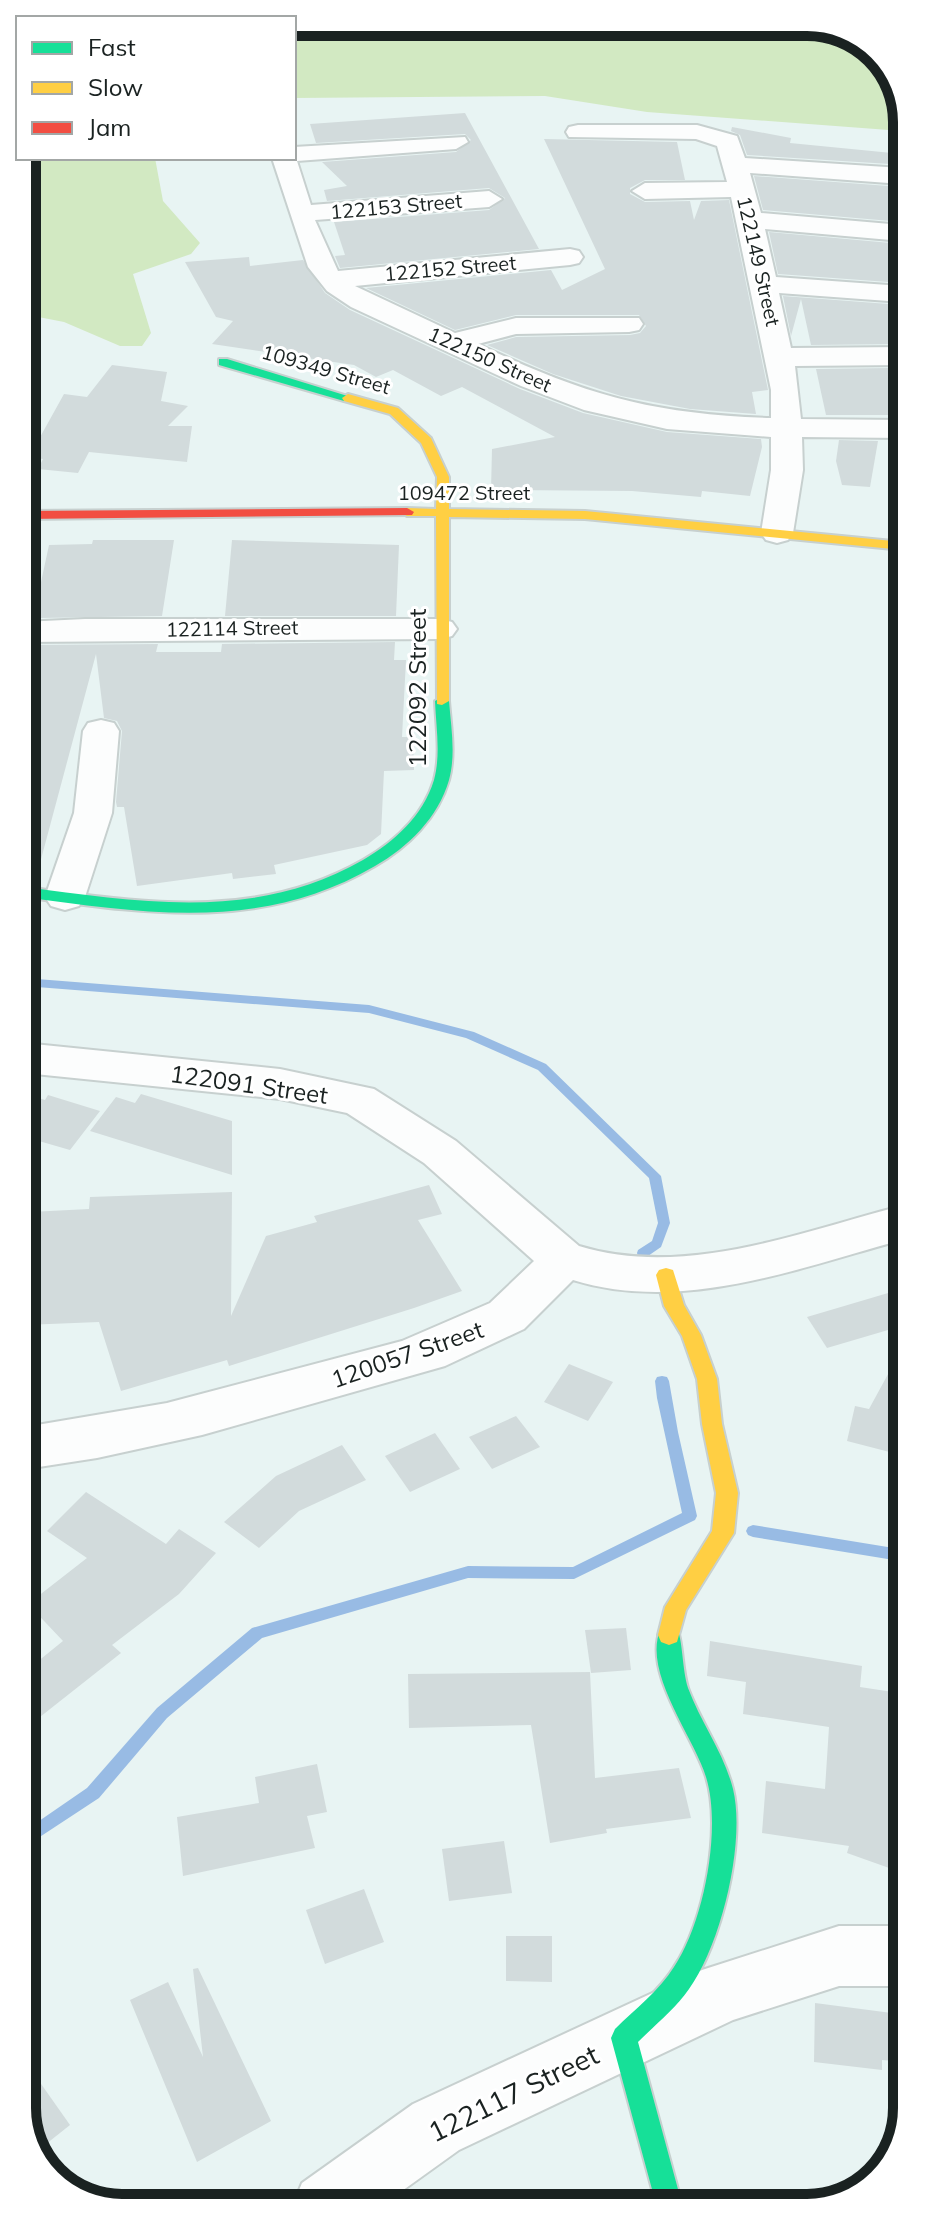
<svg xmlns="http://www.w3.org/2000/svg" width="929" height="2230" font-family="Mulish,sans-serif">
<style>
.green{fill:#d2e9c2}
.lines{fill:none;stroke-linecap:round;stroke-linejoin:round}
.stream{fill:#98bbe4;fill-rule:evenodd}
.building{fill:#d2dbdc}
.street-casing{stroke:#c7d0cf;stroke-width:4}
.fast-casing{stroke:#c7d0cf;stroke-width:4}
.slow-casing{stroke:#c7d0cf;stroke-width:4}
.jam-casing{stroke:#c7d0cf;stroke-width:4}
.street{fill:#fcfdfd;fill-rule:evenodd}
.fast{fill:#16e098;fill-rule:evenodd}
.slow{fill:#ffcf43;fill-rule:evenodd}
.jam{fill:#f24e42;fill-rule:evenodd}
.labels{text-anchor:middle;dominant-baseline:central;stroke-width:6;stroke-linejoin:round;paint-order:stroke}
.far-street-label{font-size:20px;fill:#1a2221;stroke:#fff}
.street-label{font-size:24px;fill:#1a2221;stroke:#fff}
.near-street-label{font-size:28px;fill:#1a2221;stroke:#fff}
.rim{fill:none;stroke:#1a2221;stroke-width:10}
</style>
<rect width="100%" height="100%" fill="#e8f4f3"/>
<g class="green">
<polygon points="294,22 814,22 868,43 902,90 902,131 647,112 545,96 294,98"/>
<polygon points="22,158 155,158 163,201 200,243 191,254 133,274 151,333 142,346 120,346 64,322 23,314"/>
</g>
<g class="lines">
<g class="stream">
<polygon points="24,978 369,1005 474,1032 546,1064 661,1176 670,1223 661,1247 648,1256 638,1256 637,1253 638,1250 652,1241 658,1223 649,1178 538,1070 466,1038 369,1013 24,986"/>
<polygon points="662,1376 667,1377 669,1381 678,1432 697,1516 695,1520 574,1579 468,1578 262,1638 167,1718 99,1798 26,1846 26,1830 87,1788 157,1708 252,1628 468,1566 573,1567 682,1513 657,1398 655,1381 657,1377"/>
<polygon points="753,1525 906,1550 906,1562 753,1537 748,1535 746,1531 748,1527"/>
</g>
</g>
<g class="building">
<polygon points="465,113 539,249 340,268 335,256 345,255 334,222 489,210 505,198 489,188 327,201 324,190 347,186 322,162 456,152 471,140 465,134 316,143 310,124"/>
<polygon points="732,127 791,138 790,143 892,153 890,164 747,155 740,135 731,131"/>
<polygon points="544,139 677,142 685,180 645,180 630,188 630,194 645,202 690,201 694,220 701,201 729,200 768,390 752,392 756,414 690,409 621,396 553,374 487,345 516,337 630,335 640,333 646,326 639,315 516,315 455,330 366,288 551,270 562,290 605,269"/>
<polygon points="754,176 902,187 902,222 763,210"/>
<polygon points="769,232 902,244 902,283 778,274"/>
<polygon points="249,257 250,266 303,260 325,293 350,310 520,389 583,413 667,432 761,439 762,447 750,496 702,491 701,497 632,491 491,490 492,449 555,437 462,387 441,396 393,370 376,377 354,365 212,344 233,321 216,317 185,262"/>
<polygon points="783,296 902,305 902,344 811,345 801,299 791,336"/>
<polygon points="112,365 167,372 161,401 188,406 168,426 192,426 187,462 89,452 78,473 38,469 43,459 29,457 64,394 87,397"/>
<polygon points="888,368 899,387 892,387 902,415 826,415 816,369"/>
<polygon points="839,440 878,441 870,487 842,485 836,461"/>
<polygon points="93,540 174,540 162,616 39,618 41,610 35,610 49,545 92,544"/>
<polygon points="232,540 399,545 396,616 225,616"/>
<polygon points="395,642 394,660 406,660 402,737 413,737 414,770 384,771 381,834 367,845 274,865 276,874 233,879 232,873 137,886 124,807 117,807 116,802 122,731 117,721 104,718 96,654 36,878 24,876 24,698 34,645 158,644 156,652 221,652 222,644"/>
<polygon points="25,1094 45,1100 48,1095 100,1111 70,1150 25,1137"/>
<polygon points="141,1094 232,1121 232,1175 90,1131 116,1097 135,1103"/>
<polygon points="429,1185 442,1214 418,1220 462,1291 414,1308 229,1366 227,1360 121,1391 99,1322 25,1325 25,1259 30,1212 89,1209 90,1197 232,1192 231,1316 266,1236 317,1222 314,1216"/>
<polygon points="905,1288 905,1325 827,1348 807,1317"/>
<polygon points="905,1343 905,1456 847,1441 855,1406 869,1409"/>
<polygon points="569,1364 613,1382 588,1421 544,1402"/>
<polygon points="516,1416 540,1447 492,1469 469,1437"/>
<polygon points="435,1433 460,1469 410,1492 385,1456"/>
<polygon points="342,1445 366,1480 299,1511 259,1548 224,1522 276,1476"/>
<polygon points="86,1492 166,1544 179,1529 216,1553 179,1594 112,1645 121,1653 26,1728 26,1671 63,1641 28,1604 87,1558 47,1531"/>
<polygon points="626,1628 631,1670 591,1673 585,1630"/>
<polygon points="710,1641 862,1666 860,1687 906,1694 906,1874 847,1853 849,1846 762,1833 766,1781 825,1789 829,1727 743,1714 746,1682 707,1676"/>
<polygon points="590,1672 595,1778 679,1768 691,1818 606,1829 607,1833 550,1843 531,1725 409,1728 408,1674"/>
<polygon points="317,1764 327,1812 307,1816 315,1848 183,1876 177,1817 259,1803 255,1777"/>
<polygon points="504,1841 512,1893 449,1901 442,1849"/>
<polygon points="364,1889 384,1942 325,1964 306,1910"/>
<polygon points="506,1936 552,1936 552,1982 506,1981"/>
<polygon points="198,1968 271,2121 197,2162 130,2000 168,1982 203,2057 193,1969"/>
<polygon points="815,2003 907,2015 907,2062 882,2060 882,2070 814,2062"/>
<polygon points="27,2064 70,2125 36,2152 27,2140"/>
</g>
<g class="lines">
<g class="street-casing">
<g id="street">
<path d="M578 125H697L737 136 745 158 902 168V184L750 173 761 213 902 225V241L765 229 776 277 902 286V302L779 293 791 348 903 347V365L795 366 801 419 903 420V438L802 437 803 470 793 533 788 540 777 543 766 540 761 533 771 470V437L667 429 584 410 521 386 351 307 327 291 308 267 272 158H294V147L465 137 468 142 456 149 297 161 311 205 489 191 502 199 489 207 315 220 338 271 570 249 579 251 583 257 579 263 570 265 355 286 455 333 516 318H639L643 324 639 330 629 332 516 334 478 344C585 395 652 414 771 418V390L731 197 645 199 632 191 645 183 727 182 717 146 696 139 569 137 566 132 569 127Z"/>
<polygon points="85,619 440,619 452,622 457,629 452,636 440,639 23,642 23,622"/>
<polygon points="101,720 114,723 119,731 112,813 85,897 79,906 65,910 51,906 45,897 74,813 83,731 88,723"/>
<path d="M24 1043 280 1069 374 1089 456 1141 579 1246C685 1279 803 1231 905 1205V1239C799 1268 682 1314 573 1280L524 1329 445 1366 202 1435 97 1458 26 1469 25 1427 167 1403 402 1341 490 1303 534 1261 424 1163 347 1113 280 1099 25 1073Z"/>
<polygon points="839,1926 907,1926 907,1986 839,1986 733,2020 459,2150 381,2206 292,2207 302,2183 413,2104 702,1970"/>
</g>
</g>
<g class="fast-casing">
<g id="fast">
<polygon points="219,359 227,359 354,398 344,401 219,365"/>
<path d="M442 697 449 701C451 727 456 754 449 780 438 818 408 847 375 866 262 932 148 914 24 897V887C142 902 254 922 363 860 394 842 423 816 434 780 441 754 436 727 435 701Z"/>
<path d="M669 1625 677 1628C683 1641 682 1669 688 1688 701 1723 724 1753 733 1789 746 1842 721 1945 689 1989 675 2009 655 2025 638 2042L682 2204H656L611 2038 615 2029C635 2009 659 1991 674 1967 704 1923 722 1828 706 1777 694 1737 641 1671 661 1628Z"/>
</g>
</g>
<g class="slow-casing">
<g id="slow">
<polygon points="348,394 398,408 431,438 449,477 449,509 585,511 903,542 903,550 585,519 449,517 449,701 442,705 437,704 436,516 407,516 400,512 407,508 436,509 437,477 421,443 390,414 344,401 342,398"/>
<polygon points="666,1268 673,1270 684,1305 701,1335 717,1379 722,1424 738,1493 734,1533 686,1610 677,1642 669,1645 661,1642 658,1635 665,1607 712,1531 716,1493 702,1424 697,1379 682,1336 664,1306 656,1275 659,1270"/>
</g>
</g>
<g class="jam-casing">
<polygon id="jam" points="407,508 414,512 412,515 23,519 23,511"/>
</g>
<use href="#street" class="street"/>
<use href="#fast" class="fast"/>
<use href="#slow" class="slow"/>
<use href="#jam" class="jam"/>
</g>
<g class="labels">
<g class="far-street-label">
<text transform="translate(396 206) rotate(-5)">122153 Street</text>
<text transform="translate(759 261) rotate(77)">122149 Street</text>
<text transform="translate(450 268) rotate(-5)">122152 Street</text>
<text transform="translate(490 359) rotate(24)">122150 Street</text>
<text transform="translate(326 369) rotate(16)">109349 Street</text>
<text x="464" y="492">109472 Street</text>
<text transform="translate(232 628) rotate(-1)">122114 Street</text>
</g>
<g class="street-label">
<text transform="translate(417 688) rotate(-90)">122092 Street</text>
<text transform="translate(249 1084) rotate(8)">122091 Street</text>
<text transform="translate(407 1354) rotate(-19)">120057 Street</text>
</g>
<g class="near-street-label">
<text transform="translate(513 2093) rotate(-26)">122117 Street</text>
</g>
</g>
<path d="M0 0H929V2230H0ZM122 36H807A86 86 0 0 1 893 122V2108A86 86 0 0 1 807 2194H122A86 86 0 0 1 36 2108V122A86 86 0 0 1 122 36Z" fill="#fff" fill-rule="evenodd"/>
<path class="rim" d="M122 36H807A86 86 0 0 1 893 122V2108A86 86 0 0 1 807 2194H122A86 86 0 0 1 36 2108V122A86 86 0 0 1 122 36Z"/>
<rect x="16" y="16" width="280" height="144" fill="#ffffff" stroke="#a3a7a6" stroke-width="2"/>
<rect x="32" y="42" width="40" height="12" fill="#16e098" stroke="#a3a7a6" stroke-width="2"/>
<text x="88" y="56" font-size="24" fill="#1a2221">Fast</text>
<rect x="32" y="82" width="40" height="12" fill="#ffcf43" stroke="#a3a7a6" stroke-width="2"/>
<text x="88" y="96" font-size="24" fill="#1a2221">Slow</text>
<rect x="32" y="122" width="40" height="12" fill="#f24e42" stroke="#a3a7a6" stroke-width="2"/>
<text x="88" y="136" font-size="24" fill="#1a2221">Jam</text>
</svg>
